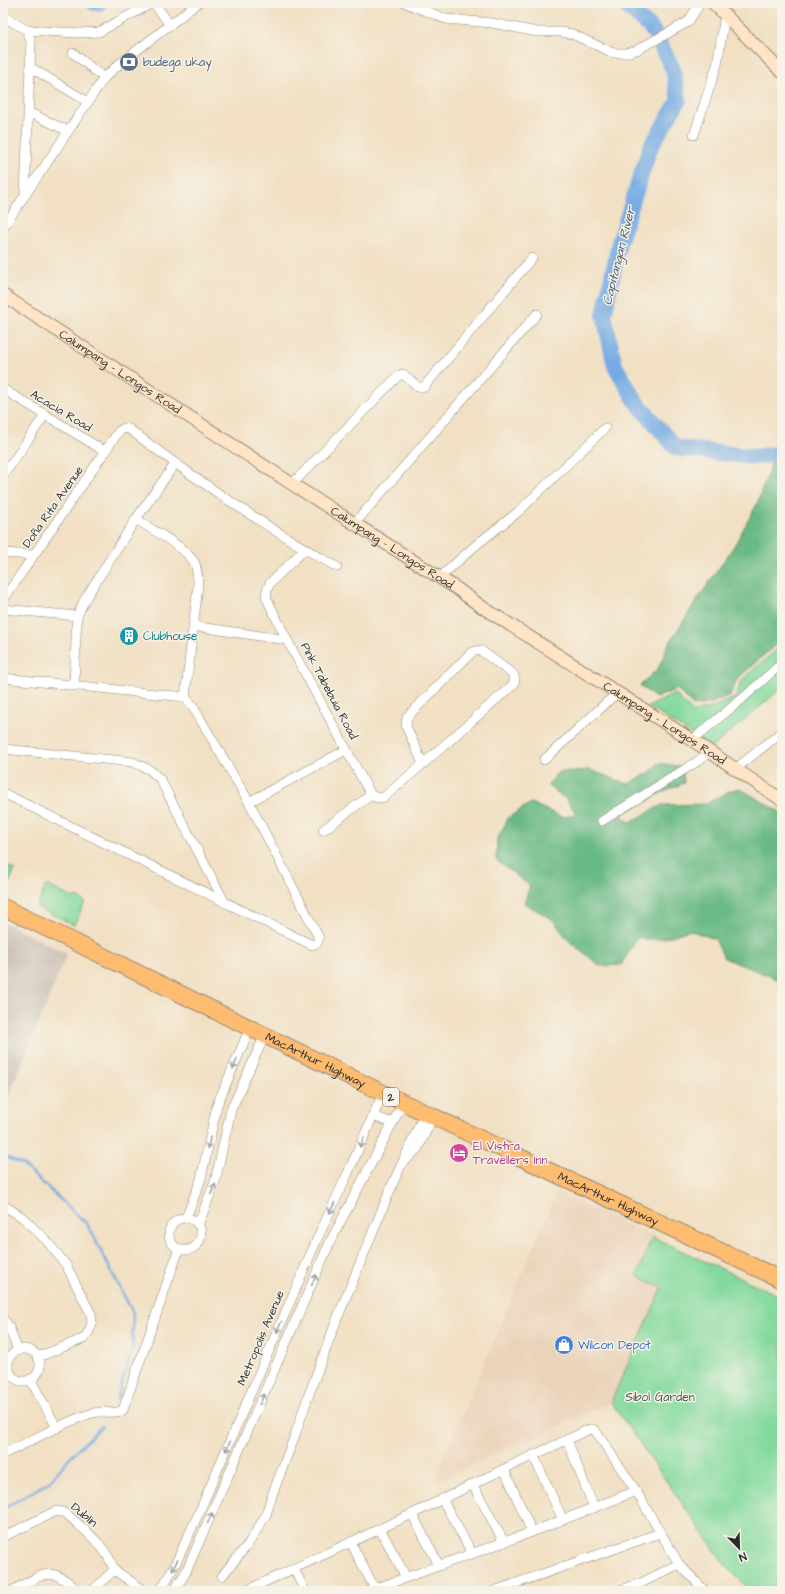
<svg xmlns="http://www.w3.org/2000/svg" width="785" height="1594" font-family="'Architects Daughter',sans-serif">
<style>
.built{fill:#ebd3b9}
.industrial{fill:#cdc2b9}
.green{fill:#84da9e;stroke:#588264}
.forest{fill:#6bba85;stroke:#4b7258}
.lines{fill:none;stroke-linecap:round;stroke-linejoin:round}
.stream{stroke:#75abe3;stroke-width:2.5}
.river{stroke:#75abe3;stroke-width:16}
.street-casing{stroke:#8e8677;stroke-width:10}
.secondary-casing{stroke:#8e8677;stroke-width:14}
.highway-casing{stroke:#8e8677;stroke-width:18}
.street{stroke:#fff;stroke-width:9}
.secondary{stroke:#ffe4c6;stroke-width:12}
.highway{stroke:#febc70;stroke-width:16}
.oneway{stroke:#a0a0a0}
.labels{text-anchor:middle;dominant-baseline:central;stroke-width:3;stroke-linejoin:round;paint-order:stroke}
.shield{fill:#f7f3e8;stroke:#686764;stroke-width:1}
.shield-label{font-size:11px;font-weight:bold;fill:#2b2b2b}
.service-label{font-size:12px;fill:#4e5e75;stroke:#f7f3e8;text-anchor:start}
.street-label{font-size:12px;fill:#2b2b2b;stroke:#f7f3e8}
.culture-label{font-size:12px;fill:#0d838f;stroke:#f7f3e8;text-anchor:start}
.hotel-label{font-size:12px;fill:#b23c85;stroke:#f7f3e8;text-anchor:start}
.shop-label{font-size:12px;fill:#366cbe;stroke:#f7f3e8;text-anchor:start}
.park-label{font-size:12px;fill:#415748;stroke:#f7f3e8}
.water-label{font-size:13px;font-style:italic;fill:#45586b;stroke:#f7f3e8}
</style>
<rect width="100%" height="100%" fill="#f7f3e8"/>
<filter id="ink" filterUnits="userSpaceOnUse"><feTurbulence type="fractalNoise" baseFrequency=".025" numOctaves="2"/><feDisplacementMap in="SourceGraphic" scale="8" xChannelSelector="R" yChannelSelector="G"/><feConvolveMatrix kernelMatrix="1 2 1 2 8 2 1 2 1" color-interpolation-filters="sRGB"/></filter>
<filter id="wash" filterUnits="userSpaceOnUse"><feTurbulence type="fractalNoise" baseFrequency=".012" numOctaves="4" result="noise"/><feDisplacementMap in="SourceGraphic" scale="16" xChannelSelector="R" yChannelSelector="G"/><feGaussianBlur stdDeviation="0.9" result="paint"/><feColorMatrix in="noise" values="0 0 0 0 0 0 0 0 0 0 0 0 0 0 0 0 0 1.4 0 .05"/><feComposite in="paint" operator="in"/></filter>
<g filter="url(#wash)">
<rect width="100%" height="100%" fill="#f1e0c3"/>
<polygon class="built" points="557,1192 652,1237 637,1276 662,1288 611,1402 433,1483"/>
<polygon class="industrial" points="3,922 67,954 3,1109"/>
<g class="green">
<polygon points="782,645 782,688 712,747 648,707 675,694 693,712 711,708 736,697 742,680"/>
<polygon points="3,864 15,870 5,891 3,890"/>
<polygon points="46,885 71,897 79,898 85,902 74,925 37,907"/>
<polygon points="652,1237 782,1297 782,1566 773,1591 751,1591 726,1566 611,1402 662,1288 637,1276"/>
</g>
<g class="forest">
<polygon points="782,433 782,639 737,679 730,695 711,703 693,706 677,689 656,698 640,686 659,667 668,645 692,608 734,546 757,504"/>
<path d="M659 763 683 767 684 783 663 792 620 815 630 822 662 805 706 804 727 792 739 788 782 813V910L780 911 777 937 782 942V981L724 958 715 939 689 930C672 936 656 943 638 937L621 965 600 966 569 941 552 919 524 903 530 886 496 860 497 839 509 817 531 803 562 817 577 815 567 800 548 785 558 772 590 770 628 784 649 773Z"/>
</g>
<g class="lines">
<g class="stream">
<polyline points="3,1156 22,1164 87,1224 133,1313 132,1350 117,1399"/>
<polyline points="3,1509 49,1482 71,1456 102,1426"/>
</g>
<g class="river">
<polyline points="94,3 99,3"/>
<polyline points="622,3 650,27 654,33"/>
<polyline points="661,46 673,69 679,100 650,148 619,243 604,315 615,366 637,403 676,448 755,457 782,453"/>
</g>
</g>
</g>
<g filter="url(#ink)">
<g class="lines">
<g class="street-casing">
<g id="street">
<polyline points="154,3 170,25"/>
<polyline points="406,3 446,19 492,23 537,32 561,32 572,34 613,53 626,53 637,50 688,22 700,3"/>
<polyline points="3,14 9,20 27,30 31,42 25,194"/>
<polyline points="27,30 78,33 99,32 152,3"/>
<polyline points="73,53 104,78"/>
<polyline points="30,67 88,102"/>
<polyline points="28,112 68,131"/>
<polyline points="694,135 717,65 725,15"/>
<polyline points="3,228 104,78 118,65 198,3"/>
<polyline points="3,389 106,452"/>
<polyline points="3,476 45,415"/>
<polyline points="292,484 398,376 403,374 418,387 424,387 532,258"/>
<path d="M136 519C152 530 184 546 194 562 198 569 198 578 198 586L185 697"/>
<polyline points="354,524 537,314"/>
<polyline points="305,549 270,583 267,590 266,597 287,640 371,795 377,798 384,797 423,764 514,684 515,679 513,674 480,650 472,652 407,717 406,726 423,764"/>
<polyline points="3,553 33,555"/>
<polyline points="439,578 476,545 518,512 605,428"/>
<path d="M3 600 119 431 124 428 129 429C195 479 265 527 337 567"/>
<polyline points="3,609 77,616 85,599 136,519 175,464"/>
<polyline points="193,626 287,640"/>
<polyline points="3,678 185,697 192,705 249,802 319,938 317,943 312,945 3,793"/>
<polyline points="74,685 77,616"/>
<polyline points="692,740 742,699 782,663"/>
<polyline points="3,749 133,762 150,770 160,779 225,903"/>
<polyline points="544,760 617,693"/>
<polyline points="734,770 782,732"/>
<polyline points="249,802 346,750"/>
<polyline points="602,821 698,761 709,753"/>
<polyline points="323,830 371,795"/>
<polyline points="373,1116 393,1123"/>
<polyline points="406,1160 418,1148 433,1117"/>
<polyline points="3,1205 22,1217 46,1240 66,1265 91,1314 92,1323 89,1331 85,1338 38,1357"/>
<polyline points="186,1218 201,1179 217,1105 250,1028"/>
<circle cx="185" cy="1234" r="16"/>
<polyline points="198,1225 215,1182 231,1110 265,1035"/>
<polyline points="3,1319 9,1327 18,1351"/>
<circle cx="24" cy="1365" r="16"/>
<polyline points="30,1379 57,1428"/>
<polyline points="567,1440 594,1508"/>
<path d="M3 1454C33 1441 62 1422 93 1413 103 1410 115 1415 123 1410L179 1249"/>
<polyline points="533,1455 563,1520"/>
<polyline points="504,1469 532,1532"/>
<polyline points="473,1485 504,1542"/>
<polyline points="442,1499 472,1553"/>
<polyline points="412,1514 439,1565"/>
<polyline points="380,1529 406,1577"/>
<path d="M3 1537 56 1511 62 1512 68 1515C85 1531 107 1546 114 1570"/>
<polyline points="351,1543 375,1589"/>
<polyline points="294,1569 305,1591"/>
<polyline points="114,1570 145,1591"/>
<polyline points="222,1576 249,1543 266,1515 271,1498 295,1435 308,1397 337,1319 393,1183 425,1113"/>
<path d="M12 1591C42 1575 50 1563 78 1591"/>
<polyline points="92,1591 114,1570"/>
<polyline points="160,1591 175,1565 201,1508 318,1237 348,1173 383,1093"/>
<polyline points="174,1591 186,1572 330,1242 403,1103"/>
<polyline points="245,1591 412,1514 504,1469 590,1429 595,1430 597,1433 636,1491 679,1564 705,1591"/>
<polyline points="369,1591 532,1532 636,1491"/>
<polyline points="494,1591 660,1533"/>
<polyline points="617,1591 641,1583 679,1564"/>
</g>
</g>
<g class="secondary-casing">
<g id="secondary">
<polyline points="713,3 782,72"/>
<path id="s1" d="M3 295 292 484 456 588 482 607 692 740 782 800"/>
</g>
</g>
<g class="highway-casing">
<g id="highway">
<path id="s2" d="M3 907 383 1093 782 1280"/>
</g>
</g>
<use href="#street" class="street"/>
<use href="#secondary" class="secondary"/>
<use href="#highway" class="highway"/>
</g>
<defs><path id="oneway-shaft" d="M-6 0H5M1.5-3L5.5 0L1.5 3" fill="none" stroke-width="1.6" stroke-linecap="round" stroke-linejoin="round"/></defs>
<g class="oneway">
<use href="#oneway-shaft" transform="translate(235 1064) rotate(113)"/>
<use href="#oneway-shaft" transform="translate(362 1142) rotate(113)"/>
<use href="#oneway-shaft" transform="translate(209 1143) rotate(102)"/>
<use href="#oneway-shaft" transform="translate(213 1189) rotate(-69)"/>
<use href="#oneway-shaft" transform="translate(332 1208) rotate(116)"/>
<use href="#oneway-shaft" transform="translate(314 1280) rotate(-66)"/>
<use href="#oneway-shaft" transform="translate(279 1327) rotate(113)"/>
<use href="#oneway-shaft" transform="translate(262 1399) rotate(-66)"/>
<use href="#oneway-shaft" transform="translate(228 1446) rotate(113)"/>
<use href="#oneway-shaft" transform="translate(210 1518) rotate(-66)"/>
<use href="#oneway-shaft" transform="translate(175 1565) rotate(117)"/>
</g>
</g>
<defs>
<g id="bank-disc" transform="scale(1)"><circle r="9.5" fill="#5c6f8a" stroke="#f7f3e8"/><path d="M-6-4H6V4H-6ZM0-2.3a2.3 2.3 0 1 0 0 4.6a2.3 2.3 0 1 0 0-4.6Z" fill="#fff"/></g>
<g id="building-disc" transform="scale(1)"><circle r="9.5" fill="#0f9aa8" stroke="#f7f3e8"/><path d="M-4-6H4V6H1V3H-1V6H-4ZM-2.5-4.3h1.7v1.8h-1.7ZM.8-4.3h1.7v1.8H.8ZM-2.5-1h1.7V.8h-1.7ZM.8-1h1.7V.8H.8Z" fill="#fff"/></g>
<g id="hotel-disc" transform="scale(1)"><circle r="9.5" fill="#d1479c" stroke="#f7f3e8"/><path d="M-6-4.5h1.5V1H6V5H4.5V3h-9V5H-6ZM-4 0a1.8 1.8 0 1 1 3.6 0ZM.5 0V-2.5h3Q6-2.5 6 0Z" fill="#fff"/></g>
<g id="shop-disc" transform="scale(1)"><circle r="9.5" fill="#3f7fe0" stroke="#f7f3e8"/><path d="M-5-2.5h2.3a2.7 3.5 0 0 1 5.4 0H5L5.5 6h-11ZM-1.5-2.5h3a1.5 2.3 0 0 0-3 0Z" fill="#fff"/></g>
</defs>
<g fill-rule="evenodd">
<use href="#bank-disc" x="129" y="62"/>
<use href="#building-disc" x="129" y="636"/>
<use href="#hotel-disc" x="459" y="1153"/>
<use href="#shop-disc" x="564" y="1345"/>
</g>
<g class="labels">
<rect class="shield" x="383" y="1088" width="16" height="18" rx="3"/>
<g class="shield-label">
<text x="391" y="1097">2</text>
</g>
<g class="service-label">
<text x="143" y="62">budega ukay</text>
</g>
<g class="street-label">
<text stroke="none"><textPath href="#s1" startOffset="140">Calumpang - Longos Road</textPath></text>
<text transform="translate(61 411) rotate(31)">Acacia Road</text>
<text transform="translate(53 507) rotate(-55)">Doña Rita Avenue</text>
<text stroke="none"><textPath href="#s1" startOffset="464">Calumpang - Longos Road</textPath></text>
<text transform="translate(329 691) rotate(62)">Pink Tabebuia Road</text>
<text stroke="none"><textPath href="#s1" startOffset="788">Calumpang - Longos Road</textPath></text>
<text stroke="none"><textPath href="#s2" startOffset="348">MacArthur Highway</textPath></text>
<text stroke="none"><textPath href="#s2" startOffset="672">MacArthur Highway</textPath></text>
<text transform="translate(261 1338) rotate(-67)">Metropolis Avenue</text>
<text transform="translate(84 1515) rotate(40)">Dublin</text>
</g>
<g class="culture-label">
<text x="143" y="636">Clubhouse</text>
</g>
<g class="hotel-label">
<text x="473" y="1146">El Vistra<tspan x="473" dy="14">Travellers Inn</tspan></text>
</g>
<g class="shop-label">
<text x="578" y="1345">Wilcon Depot</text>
</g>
<g class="park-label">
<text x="660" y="1397">Sibol Garden</text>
</g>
<g class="water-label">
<text transform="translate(619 256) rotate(-76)">Capitangan River</text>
</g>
</g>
<rect width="785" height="1594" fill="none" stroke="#f7f3e8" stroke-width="16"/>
<g transform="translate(739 1548) rotate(157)" stroke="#f7f3e8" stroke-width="3" paint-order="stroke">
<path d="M0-3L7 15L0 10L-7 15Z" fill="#2b2b2b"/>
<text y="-6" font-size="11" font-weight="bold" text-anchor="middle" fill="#2b2b2b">N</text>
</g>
</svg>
